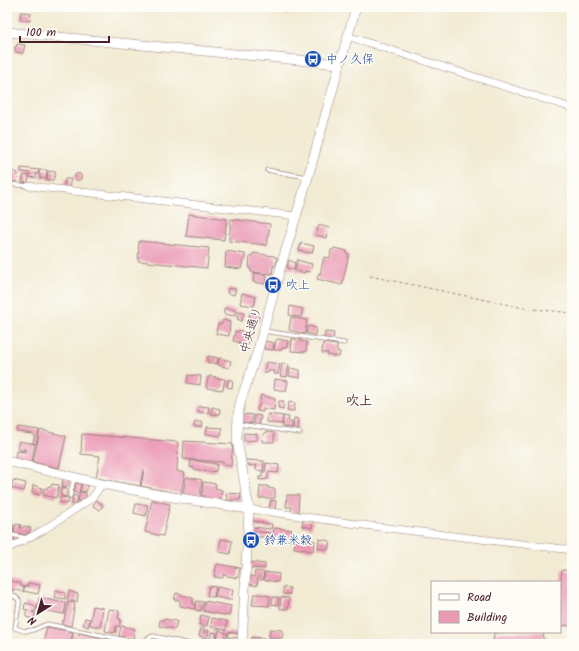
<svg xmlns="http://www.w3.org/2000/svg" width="579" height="651" font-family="Kalam,'Klee One',sans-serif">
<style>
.building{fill:#eb9ab5}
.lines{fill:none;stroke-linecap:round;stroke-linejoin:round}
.service-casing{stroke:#9e8580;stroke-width:5}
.minor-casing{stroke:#9e8580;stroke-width:8}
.tertiary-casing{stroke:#9e8580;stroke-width:10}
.path{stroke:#9e8580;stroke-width:1;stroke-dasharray:3 3;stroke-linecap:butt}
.service{stroke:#fff;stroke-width:3.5}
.minor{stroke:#fff;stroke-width:7}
.tertiary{stroke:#fff;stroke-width:9}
.labels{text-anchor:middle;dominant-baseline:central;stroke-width:3;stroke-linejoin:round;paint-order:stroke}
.transit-label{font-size:12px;fill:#164399;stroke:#fdfcf7;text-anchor:start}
.street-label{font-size:12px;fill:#4a1f2b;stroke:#fdfcf7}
.neighbourhood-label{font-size:13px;font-weight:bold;fill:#4a1f2b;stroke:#fdfcf7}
</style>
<rect width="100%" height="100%" fill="#fdfcf7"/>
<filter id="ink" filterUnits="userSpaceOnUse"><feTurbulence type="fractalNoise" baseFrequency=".025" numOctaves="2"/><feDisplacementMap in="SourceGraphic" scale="8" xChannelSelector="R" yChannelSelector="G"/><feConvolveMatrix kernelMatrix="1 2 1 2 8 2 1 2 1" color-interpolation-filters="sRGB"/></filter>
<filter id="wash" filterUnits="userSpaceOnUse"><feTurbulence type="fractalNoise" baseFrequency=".012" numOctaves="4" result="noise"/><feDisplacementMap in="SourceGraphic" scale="16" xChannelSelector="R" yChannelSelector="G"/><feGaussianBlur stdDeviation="0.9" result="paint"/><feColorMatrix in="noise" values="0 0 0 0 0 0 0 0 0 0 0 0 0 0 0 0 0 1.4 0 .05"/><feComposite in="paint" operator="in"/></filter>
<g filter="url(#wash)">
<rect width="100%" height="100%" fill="#f2ebd4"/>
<g id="blocks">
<g class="building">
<polygon points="21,12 31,13 30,21 20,19"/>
<polygon points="17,44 25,45 23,53 15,52 15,47 16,47"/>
<polygon points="21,168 39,170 38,174 36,173 36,178 29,177 28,183 22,182 24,175 30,176 30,173 23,172 21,171"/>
<polygon points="7,170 18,173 17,182 7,181 7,177 12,176 7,176"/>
<polygon points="39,170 47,170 46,179 40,178"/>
<polygon points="48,171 56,172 53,180 47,180"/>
<circle cx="78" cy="177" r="3.5"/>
<polygon points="65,179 71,179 69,187 64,187"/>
<polygon points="8,191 12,192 11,204 7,203 7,192"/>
<polygon points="189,214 227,219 224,240 186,236"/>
<polygon points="231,219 270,224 267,245 229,241"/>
<polygon points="319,225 329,228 327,238 316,235"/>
<polygon points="139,241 209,248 207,268 138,261"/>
<polygon points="301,243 314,246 312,253 308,252 308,253 299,250"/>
<polygon points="334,248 347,251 346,253 349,254 342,285 317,279 319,273 320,274 324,257 330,258 331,250 333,250"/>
<polygon points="226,251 245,254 245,260 243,260 241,269 225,267"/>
<polygon points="253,253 274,256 274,257 277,257 276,266 273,266 272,274 251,272 251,269 249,269 250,256 253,256"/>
<polygon points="289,260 295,263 294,270 287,268"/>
<polygon points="297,260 312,264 310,272 305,271 305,273 295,271"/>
<polygon points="254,273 267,275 266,284 253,282"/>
<polygon points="228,288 236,289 234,295 227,293"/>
<polygon points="242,293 256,297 254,306 240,304"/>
<polygon points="290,306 303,309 301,317 289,315"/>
<polygon points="224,308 236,310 235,316 224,314"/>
<polygon points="250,311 259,313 258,321 249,319"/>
<polygon points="238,312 244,313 242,321 237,319"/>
<polygon points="291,317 307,320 305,334 289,330"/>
<polygon points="223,320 230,322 229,336 216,334 218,324 222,324"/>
<polygon points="308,326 316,328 315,335 306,333"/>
<polygon points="239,330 250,335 248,345 238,344 239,342 233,341 235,331 238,332"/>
<polygon points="325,332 334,333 333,339 324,338"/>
<polygon points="278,339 288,341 287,347 286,347 286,348 282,348 282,350 274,350 276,340"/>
<polygon points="292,339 300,339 300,341 307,342 306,352 291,351"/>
<polygon points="265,341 274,343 273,350 264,349"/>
<polygon points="323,343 337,345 337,351 340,352 339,357 327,355 328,352 327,353 322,353"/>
<polygon points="208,356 218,358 217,364 207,362"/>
<polygon points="219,358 231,361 229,368 218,365"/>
<polygon points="266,362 280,364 278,374 274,374 275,371 268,371 268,373 264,373"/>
<polygon points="282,364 289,365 287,377 280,376"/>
<polygon points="290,368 300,370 300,378 289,376"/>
<polygon points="188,375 201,376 200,385 187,383"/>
<polygon points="210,376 216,377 215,378 225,379 223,390 206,388 208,377 210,377"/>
<polygon points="275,379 288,381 286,391 274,389"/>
<polygon points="228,380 233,380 232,388 227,387"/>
<polygon points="261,395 275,399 274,410 263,408 263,412 257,411 258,406 259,406"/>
<polygon points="279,401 284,401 283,409 278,408"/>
<polygon points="289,402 295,403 294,411 287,410"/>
<polygon points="199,406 209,407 208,413 198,412"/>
<polygon points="212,407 220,409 219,415 211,414"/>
<polygon points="246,414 253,415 252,423 242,422 243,415 246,415"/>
<polygon points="268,414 283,416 282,424 267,422"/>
<polygon points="255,415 261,416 259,425 254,424"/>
<polygon points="283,416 289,417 288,422 292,422 291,424 293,424 292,428 282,427"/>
<polygon points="294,418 299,419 298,429 293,428"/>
<polygon points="195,422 202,422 203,423 202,427 194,427"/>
<polygon points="18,427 39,430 36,444 33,443 35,436 33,434 17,432"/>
<polygon points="207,427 222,428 221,436 206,434"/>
<polygon points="40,430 66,436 59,468 33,462"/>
<polygon points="265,432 274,433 274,442 262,442 263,434 265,434"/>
<polygon points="244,433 257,434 257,440 244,441"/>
<polygon points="82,434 178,442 177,471 185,473 181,494 141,486 144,470 143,470 140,486 96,478 100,456 81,454"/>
<polygon points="19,441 35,444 32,463 15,459 16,451 25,452 26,450 24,448 24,451 17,449"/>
<polygon points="184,441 233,444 231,466 223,465 223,462 183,459"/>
<polygon points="191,460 217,464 216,471 209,472 194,469 194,468 190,467"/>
<polygon points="245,460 264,461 263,471 256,470 257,465 249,466 249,464 245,464"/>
<polygon points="266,463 279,465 278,473 268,472 268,479 259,480 259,477 262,477 262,472 265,472"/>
<polygon points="186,477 202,480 200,497 183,494"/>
<polygon points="63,479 69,479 68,486 67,486 66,488 62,487"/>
<polygon points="13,480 26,483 24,491 11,488"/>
<polygon points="82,482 87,483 86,492 80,491"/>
<polygon points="203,482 216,484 215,488 222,490 220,501 205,499 205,496 202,496"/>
<polygon points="76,483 81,484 79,493 74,492"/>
<polygon points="52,484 59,485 56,498 43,495 44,488 47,489 48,486 51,487"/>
<polygon points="33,485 42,488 40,495 32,493"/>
<polygon points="260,486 268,486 268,488 275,489 275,498 259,498"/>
<polygon points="61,488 67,489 66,497 62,496 62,495 60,494"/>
<polygon points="80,492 86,493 86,498 84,498 84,500 81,500 81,502 78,501"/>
<polygon points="226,493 241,494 240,500 227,500"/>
<polygon points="73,495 78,497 76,505 72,504"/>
<polygon points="287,495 299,495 298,513 291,512 292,507 286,507"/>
<polygon points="60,497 69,498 68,504 60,502"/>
<polygon points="96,500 103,505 100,510 93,506"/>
<polygon points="152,500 170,504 163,536 145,532"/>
<polygon points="271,500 276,501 275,510 269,509"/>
<polygon points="136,504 148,505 146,516 134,513"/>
<polygon points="303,520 313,521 312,528 302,526"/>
<polygon points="252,521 272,524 271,529 252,527"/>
<polygon points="7,524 14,525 13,532 7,531"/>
<polygon points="16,524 21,525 20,528 23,528 24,526 31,528 29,533 27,533 27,535 14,532"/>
<polygon points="274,528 292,530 291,541 273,538"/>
<polygon points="252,531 272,533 271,538 251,536"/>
<polygon points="7,536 15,538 15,542 10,545 7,544"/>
<polygon points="296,537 315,541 313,551 294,548"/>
<polygon points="221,539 232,541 230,554 219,552"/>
<polygon points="319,539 330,541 328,550 318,548"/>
<polygon points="251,562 265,564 265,569 250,568"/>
<polygon points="217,564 240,568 238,578 223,575 223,578 214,577"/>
<polygon points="562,570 572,571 572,626 560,625 560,589"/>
<polygon points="255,571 264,572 263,580 260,580 260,577 258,577 257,586 249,584 251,576 254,577"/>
<polygon points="265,572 279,574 278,582 264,580"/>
<polygon points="7,580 20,583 21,586 24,587 23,592 13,589 12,593 7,592"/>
<polygon points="28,583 40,585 38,594 23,591 25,586 28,586"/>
<polygon points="209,586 216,587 214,597 207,596"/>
<polygon points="217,587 233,590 231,600 215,597"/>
<polygon points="283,587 290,588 290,594 283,594"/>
<polygon points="56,590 65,593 65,599 54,597"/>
<polygon points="69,591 78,594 77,602 67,600"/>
<polygon points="176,593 193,598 193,604 195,604 194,609 180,606 180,600 174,600"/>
<polygon points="254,594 258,594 270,596 269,606 252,605"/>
<polygon points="273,597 279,597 278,605 272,604"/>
<polygon points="281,597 289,598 288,609 280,609"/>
<polygon points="39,598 66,603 64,614 37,609"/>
<polygon points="196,601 203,602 201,611 195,610"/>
<polygon points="205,601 231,606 229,616 203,611"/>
<polygon points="68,602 75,603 71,626 62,624 63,620 64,621"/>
<polygon points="26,603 37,606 35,612 32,612 35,613 34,620 30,620 31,618 26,617 26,611 28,612 28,610 24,609 25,604"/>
<polygon points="93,606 103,608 100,627 90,625"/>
<polygon points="109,609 119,611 118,619 121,619 119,627 116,626 115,633 105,631"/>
<polygon points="201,615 209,617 207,626 199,625"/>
<polygon points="85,618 90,619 88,627 83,625"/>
<polygon points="212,618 227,621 226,630 211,627"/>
<polygon points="163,619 177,621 175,629 159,626 160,620 163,620"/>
<polygon points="121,626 135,629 133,639 119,636"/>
<polygon points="47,627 73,632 70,644 43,644"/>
<polygon points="201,627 204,628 204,633 205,633 206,630 209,631 207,638 199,636"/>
<polygon points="270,629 283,630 282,638 269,637"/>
<polygon points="219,630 228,634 227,637 224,637 224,639 222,640 217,639"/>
<polygon points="211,632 217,633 216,640 210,639"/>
<polygon points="229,632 239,634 239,638 228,637"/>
<polygon points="498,632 544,632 543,639 546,640 545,644 493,644 494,633 498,633"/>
<polygon points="79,633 110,640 110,644 71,644 73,634 79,636"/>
<polygon points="252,637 264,638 263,644 251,644"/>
</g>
</g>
</g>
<g filter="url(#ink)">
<use href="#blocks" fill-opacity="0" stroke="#9e8580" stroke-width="1"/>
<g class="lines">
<g class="service-casing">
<g id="service">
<polyline points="267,170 307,177"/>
<polyline points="7,184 29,186"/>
<polyline points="264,331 344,343"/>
<polyline points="238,424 300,433"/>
<polyline points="70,496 74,478"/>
<polyline points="7,534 26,538"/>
<polyline points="7,594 14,596 19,600 19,604 15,628 24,631 33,630 47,624 140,643 153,636 190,644"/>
<polyline points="202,644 203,641 220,644"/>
</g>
</g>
<g class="minor-casing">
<g id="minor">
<polyline points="347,36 572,108"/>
<polyline points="29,186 297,216"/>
<polyline points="249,509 371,526 572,550"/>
<polyline points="7,549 42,531 92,498 102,484"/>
</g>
</g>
<g class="tertiary-casing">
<g id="tertiary">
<polyline points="7,32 339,64"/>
<polyline points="7,461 102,484 160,495 249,509"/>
<polyline points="242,644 249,509 237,439 238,414 241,400 258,350 281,266 308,177 356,7"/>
</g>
</g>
<g class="path">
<polyline points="266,7 286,12"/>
<polyline points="370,276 524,308 572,313"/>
</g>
<use href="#service" class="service"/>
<use href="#minor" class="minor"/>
<use href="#tertiary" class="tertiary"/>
</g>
</g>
<defs>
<g id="bus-disc" transform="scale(0.9)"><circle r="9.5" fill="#1a4fb4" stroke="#fdfcf7"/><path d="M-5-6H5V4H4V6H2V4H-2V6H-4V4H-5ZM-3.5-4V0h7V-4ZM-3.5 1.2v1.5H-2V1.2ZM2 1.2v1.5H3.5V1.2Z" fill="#fff"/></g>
</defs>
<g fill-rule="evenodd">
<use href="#bus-disc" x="313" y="59"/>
<use href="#bus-disc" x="273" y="285"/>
<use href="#bus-disc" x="251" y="540"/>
</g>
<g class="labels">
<g class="transit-label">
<text x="326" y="59">中ノ久保</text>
<text x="286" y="285">吹上</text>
<text x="264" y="540">鈴兼米穀</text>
</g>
<g class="street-label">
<text transform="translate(251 330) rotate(-74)">中央通り</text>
</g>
<g class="neighbourhood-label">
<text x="359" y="401">吹上</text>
</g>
</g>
<rect width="579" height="651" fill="none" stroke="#fdfcf7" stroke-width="24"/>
<rect x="431" y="581" width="130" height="52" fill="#fdfcf7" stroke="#b5a4a5"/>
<rect x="439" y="594" width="20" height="6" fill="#ffffff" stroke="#b5a4a5"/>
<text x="467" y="601" font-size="12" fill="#4a1f2b">Road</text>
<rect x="439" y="611" width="20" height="12" fill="#eb9ab5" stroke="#b5a4a5"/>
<text x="467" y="621" font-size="12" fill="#4a1f2b">Building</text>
<g transform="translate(38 613) rotate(217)" stroke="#fdfcf7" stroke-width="3" paint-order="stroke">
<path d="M0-3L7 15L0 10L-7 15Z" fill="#4a1f2b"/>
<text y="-6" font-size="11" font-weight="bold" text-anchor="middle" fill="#4a1f2b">N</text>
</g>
<path d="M20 36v6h89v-6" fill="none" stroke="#4a1f2b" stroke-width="2"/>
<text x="26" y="36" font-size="12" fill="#4a1f2b" stroke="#fdfcf7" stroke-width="3" paint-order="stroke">100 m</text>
</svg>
